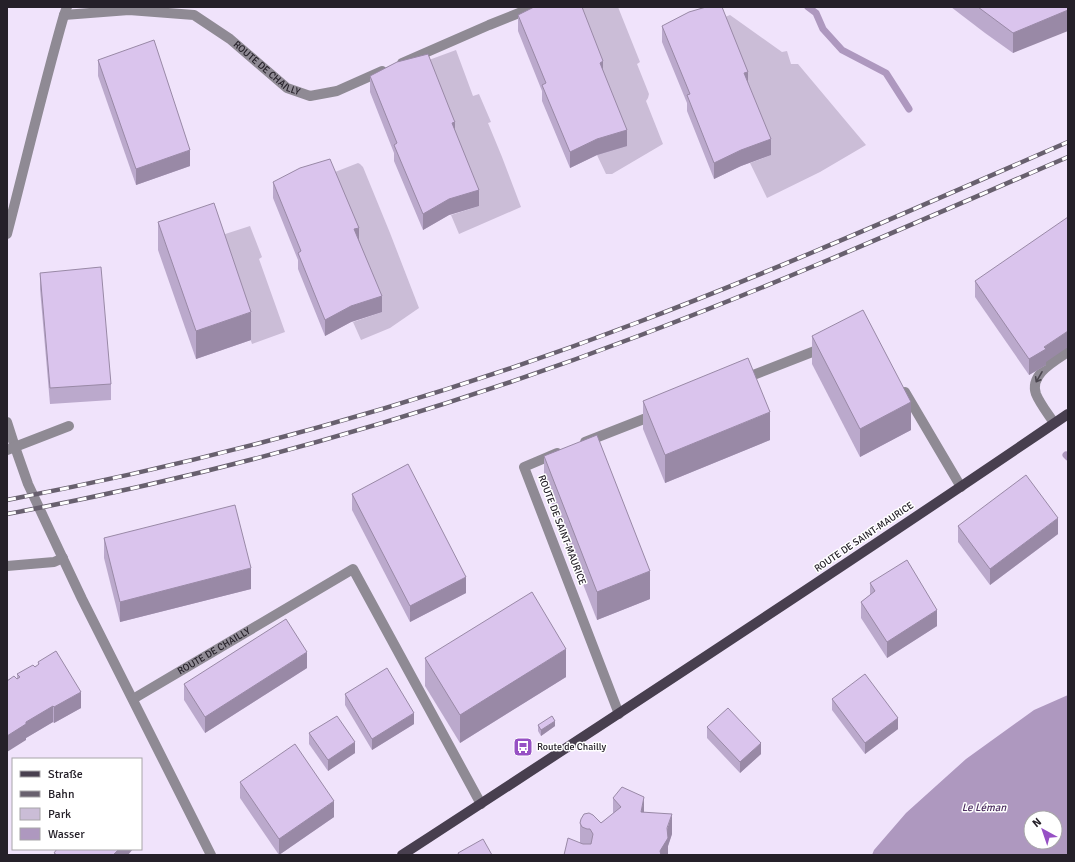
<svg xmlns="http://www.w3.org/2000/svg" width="1075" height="862" font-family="Signika,sans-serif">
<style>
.green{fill:#cbbdd7}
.water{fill:#ae98bf;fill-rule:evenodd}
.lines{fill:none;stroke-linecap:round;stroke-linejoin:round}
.stream{stroke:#ae98bf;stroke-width:7}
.minor{stroke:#8f8a94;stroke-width:10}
.major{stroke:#483f4f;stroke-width:10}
.rail-casing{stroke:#68606e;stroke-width:4.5}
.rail{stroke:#fff;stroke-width:3;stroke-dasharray:9;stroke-linecap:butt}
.wall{fill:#bba9cc}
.shaded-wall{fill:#9989a6}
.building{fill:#dac4ed;stroke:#9989a6}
.oneway{stroke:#4a454e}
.labels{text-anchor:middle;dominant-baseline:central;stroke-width:3;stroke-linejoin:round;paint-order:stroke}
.street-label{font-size:10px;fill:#252029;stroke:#fff}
.poi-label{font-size:10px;fill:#252029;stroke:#fff;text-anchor:start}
.water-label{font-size:11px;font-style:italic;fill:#4c2e60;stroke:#fff}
</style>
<rect width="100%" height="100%" fill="#f0e3fb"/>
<g class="green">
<polygon points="574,7 618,7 640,62 637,64 649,94 648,98 646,101 663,144 612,174 606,174 597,155"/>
<polygon points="730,15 782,52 787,51 791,64 798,64 866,145 820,172 767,198 750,163 771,155 720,19"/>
<polygon points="456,50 473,96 479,94 491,122 488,123 502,157 521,207 459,234 451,215 479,206 418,64"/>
<polygon points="358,163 360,164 363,167 390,233 419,308 390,328 361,340 353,322 382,312 330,174"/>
<polygon points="250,226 262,257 259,259 285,332 252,344 216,237"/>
</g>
<path class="water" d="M1068 695V855H872L874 850 906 813 966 759 1034 710ZM1031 818H1055V842H1031Z"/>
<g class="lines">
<g class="stream">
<polyline points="808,7 816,13 823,29 842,50 886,73 909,109"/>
<polyline points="1066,455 1068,457"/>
</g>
<g class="minor">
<path id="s1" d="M64 15 129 10 194 15 230 39 287 88 310 96 337 91 382 71"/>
<polyline points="402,63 489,25 534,7"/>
<path d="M7 234C26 161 43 88 64 15L67 7"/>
<polyline points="743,379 825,347"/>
<polyline points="905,392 961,487"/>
<polyline points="7,422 15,447 28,484 49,529 82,599 211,855"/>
<path d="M1054 423C1049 415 1040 404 1036 394 1029 374 1055 361 1068 352"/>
<polyline points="585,442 654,415"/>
<polyline points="7,450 69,426"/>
<polyline points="557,453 524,467 619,714"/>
<polyline points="7,566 54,562 63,558"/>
<path id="s2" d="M133 699 353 569 481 804"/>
</g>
<path class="major" d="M402 855C625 710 848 564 1068 414"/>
<g class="rail-casing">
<g id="rail">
<path d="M7 500C221 459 432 401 636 323 782 268 925 204 1068 142"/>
<path d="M7 514C223 474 436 413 641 335 785 281 926 218 1068 157"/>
</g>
</g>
<use href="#rail" class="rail"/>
</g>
<g class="wall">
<polygon points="951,7 1068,7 1013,53 985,33"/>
<polygon points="518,15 603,71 627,146 597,155 570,168 542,101 542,91 518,31"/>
<polygon points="662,26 748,81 771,155 741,166 714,179 687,111 687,103 662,42"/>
<polygon points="98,60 190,166 136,185 98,76"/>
<polygon points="370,76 455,130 479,206 449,215 423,230 394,161 394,153 370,92"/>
<polygon points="273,182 359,239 382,312 351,322 325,336 298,269 298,260 273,198"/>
<polygon points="158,222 251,340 196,359 158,250"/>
<polygon points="40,273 111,384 111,400 50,404 40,289"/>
<polygon points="975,281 1046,362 1046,365 1029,375 975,297"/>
<polygon points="812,336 911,430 860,457 812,364"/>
<polygon points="643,401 770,440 665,483 643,429"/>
<polygon points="544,456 650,599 597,620 544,484"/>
<polygon points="352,494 466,593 410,622 352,510"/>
<polygon points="958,526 1058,534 990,585 958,542"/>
<polygon points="104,538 251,589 120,622 104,558"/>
<polygon points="870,583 937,626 887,658 861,618 861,602 870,595"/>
<polygon points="425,658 566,677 460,743 425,686"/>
<polygon points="38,662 81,708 54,723 53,722 26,738 26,740 17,679 17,674 38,665"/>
<polygon points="307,668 205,733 184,700 184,684"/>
<polygon points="345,694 414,724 372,750 345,705"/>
<polygon points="832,699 898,729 865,754 832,710"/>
<polygon points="538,725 555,726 541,736 538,731"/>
<polygon points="707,727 761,754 740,773 707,738"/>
<polygon points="309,733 355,753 328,771 309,744"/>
<polygon points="240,782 334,817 279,855 240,798"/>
<polygon points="613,798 644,812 672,834 668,846 668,855 564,855 580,843 580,823 601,823 613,814"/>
</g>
<g class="shaded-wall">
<polygon points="1068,10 1068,31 1013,53 1013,33"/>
<polygon points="603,61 603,77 600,63"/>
<polygon points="748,72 748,88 744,73"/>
<polygon points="455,122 455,138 452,123"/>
<polygon points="627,130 627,146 597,155 570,168 570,152 597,139"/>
<polygon points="771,139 771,155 741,166 714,179 714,163 741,150"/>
<polygon points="190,150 190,166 136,185 136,169"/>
<polygon points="479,190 479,206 449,215 423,230 423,214 449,199"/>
<polygon points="359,228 359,244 354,229"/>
<polygon points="382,296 382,312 351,322 325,336 325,320 351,306"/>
<polygon points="251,312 251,340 196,359 196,331"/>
<polygon points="1068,331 1068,347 1046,362 1046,365 1029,375 1029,359 1044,347"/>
<polygon points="911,402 911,430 860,457 860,429"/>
<polygon points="770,412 770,440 665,483 665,455"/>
<polygon points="1058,518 1058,534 990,585 990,569"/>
<polygon points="251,568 251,589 120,622 120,602"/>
<polygon points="650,571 650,599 597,620 597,592"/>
<polygon points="466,577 466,593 410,622 410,606"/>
<polygon points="937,610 937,626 887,658 887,642"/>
<polygon points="566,649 566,677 460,743 460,715"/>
<polygon points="307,652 307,668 205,733 205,717"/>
<polygon points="81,692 81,708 54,723 54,707"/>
<polygon points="53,706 53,722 26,738 26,740 7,752 7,736 26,722"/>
<polygon points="414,713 414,724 372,750 372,739"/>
<polygon points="898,718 898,729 865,754 865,743"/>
<polygon points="555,721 555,726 541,736 541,730"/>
<polygon points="355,742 355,753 328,771 328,760"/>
<polygon points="761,743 761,754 740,773 740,762"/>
<polygon points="644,797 644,817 641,812"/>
<polygon points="334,801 334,817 279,855 279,839"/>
<polygon points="672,814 672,834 668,846 668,855 660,855 660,851"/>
<polygon points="119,849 133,849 128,855 113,855"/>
</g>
<g class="building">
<polygon points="534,7 582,7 603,61 600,63 627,130 597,139 570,152 542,85 546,83 518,15"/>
<polygon points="706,7 722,7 748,72 744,73 771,139 741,150 714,163 687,95 690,94 662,26 689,12"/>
<polygon points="978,7 1068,7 1068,10 1013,33"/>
<polygon points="154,40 190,150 136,169 98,60"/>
<polygon points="428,54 454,120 455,122 452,123 479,190 449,199 423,214 394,145 397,143 370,76 397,62"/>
<polygon points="330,159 359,228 354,229 382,296 351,306 325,320 298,253 301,251 273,182 300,168"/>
<polygon points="214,203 251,312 196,331 158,222"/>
<polygon points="1068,217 1068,331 1044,347 1046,349 1029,359 975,281"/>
<polygon points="101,267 111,384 50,388 40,273"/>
<polygon points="863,310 911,402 860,429 812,336"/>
<polygon points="748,358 770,412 665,455 643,401"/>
<polygon points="597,435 650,571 597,592 544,456"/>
<polygon points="408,464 466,577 410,606 352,494"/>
<polygon points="1026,475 1058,518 990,569 958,526"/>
<polygon points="235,505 251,568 120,602 104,538"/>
<polygon points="907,560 937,610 887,642 861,602 875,591 870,583"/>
<polygon points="532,592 566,649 460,715 425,658"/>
<polygon points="286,619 307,652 205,717 184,684"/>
<polygon points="56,651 81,692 54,707 53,706 26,722 26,724 7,736 7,681 14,676 17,679 20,677 17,674 33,665 35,667 39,664 38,662"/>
<polygon points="387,668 414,713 372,739 345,694"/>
<polygon points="865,674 898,718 865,743 832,699"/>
<polygon points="728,708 761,743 740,762 707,727"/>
<polygon points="337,716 355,742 328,760 309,733"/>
<polygon points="552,716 555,721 541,730 538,725"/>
<polygon points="295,744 334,801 279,839 240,782"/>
<polygon points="622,787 644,797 641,812 672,814 667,828 668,838 660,851 661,855 564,855 568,838 583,844 591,844 593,834 590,829 587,829 582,827 580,823 581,819 584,814 589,813 593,815 601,823 621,807 613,798"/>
<polygon points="483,839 492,855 459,855 458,853"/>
<polygon points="57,849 119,849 113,855 57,855 54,853"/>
</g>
<defs><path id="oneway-shaft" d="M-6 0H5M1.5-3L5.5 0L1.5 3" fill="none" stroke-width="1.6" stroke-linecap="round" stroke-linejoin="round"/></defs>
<use class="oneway" href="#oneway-shaft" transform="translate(1039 377) rotate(120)"/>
<defs>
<g id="bus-square" transform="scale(1)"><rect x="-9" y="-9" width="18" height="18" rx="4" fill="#9650c4" stroke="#fff"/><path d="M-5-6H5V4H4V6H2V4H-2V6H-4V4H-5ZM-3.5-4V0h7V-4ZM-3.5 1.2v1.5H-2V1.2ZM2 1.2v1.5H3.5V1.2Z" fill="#fff"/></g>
</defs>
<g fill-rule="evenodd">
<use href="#bus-square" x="523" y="747"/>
</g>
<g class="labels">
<g class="street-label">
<text stroke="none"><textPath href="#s1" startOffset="221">ROUTE DE CHAILLY</textPath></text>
<text transform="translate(562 530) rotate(69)">ROUTE DE SAINT-MAURICE</text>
<text transform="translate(864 537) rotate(-34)">ROUTE DE SAINT-MAURICE</text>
<text stroke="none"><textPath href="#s2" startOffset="94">ROUTE DE CHAILLY</textPath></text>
</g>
<g class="poi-label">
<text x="537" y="747">Route de Chailly</text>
</g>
<g class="water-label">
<text x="984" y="807">Le Léman</text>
</g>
</g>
<rect width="1075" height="862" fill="none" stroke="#252029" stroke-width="16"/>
<rect x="12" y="758" width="130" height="92" fill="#ffffff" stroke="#a8a6a9"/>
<rect x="20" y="771" width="20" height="6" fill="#483f4f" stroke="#a8a6a9"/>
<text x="48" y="778" font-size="12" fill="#252029">Straße</text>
<rect x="20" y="791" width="20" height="6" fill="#68606e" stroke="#a8a6a9"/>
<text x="48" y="798" font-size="12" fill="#252029">Bahn</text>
<rect x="20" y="808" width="20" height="12" fill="#cbbdd7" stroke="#a8a6a9"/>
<text x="48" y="818" font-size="12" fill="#252029">Park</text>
<rect x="20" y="828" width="20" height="12" fill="#ae98bf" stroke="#a8a6a9"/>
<text x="48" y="838" font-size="12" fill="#252029">Wasser</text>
<g transform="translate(1043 830) rotate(320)"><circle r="19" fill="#ffffff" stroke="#a8a6a9"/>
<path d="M0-3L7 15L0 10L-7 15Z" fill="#9650c4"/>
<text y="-6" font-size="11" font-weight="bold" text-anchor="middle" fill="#252029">N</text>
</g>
</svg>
